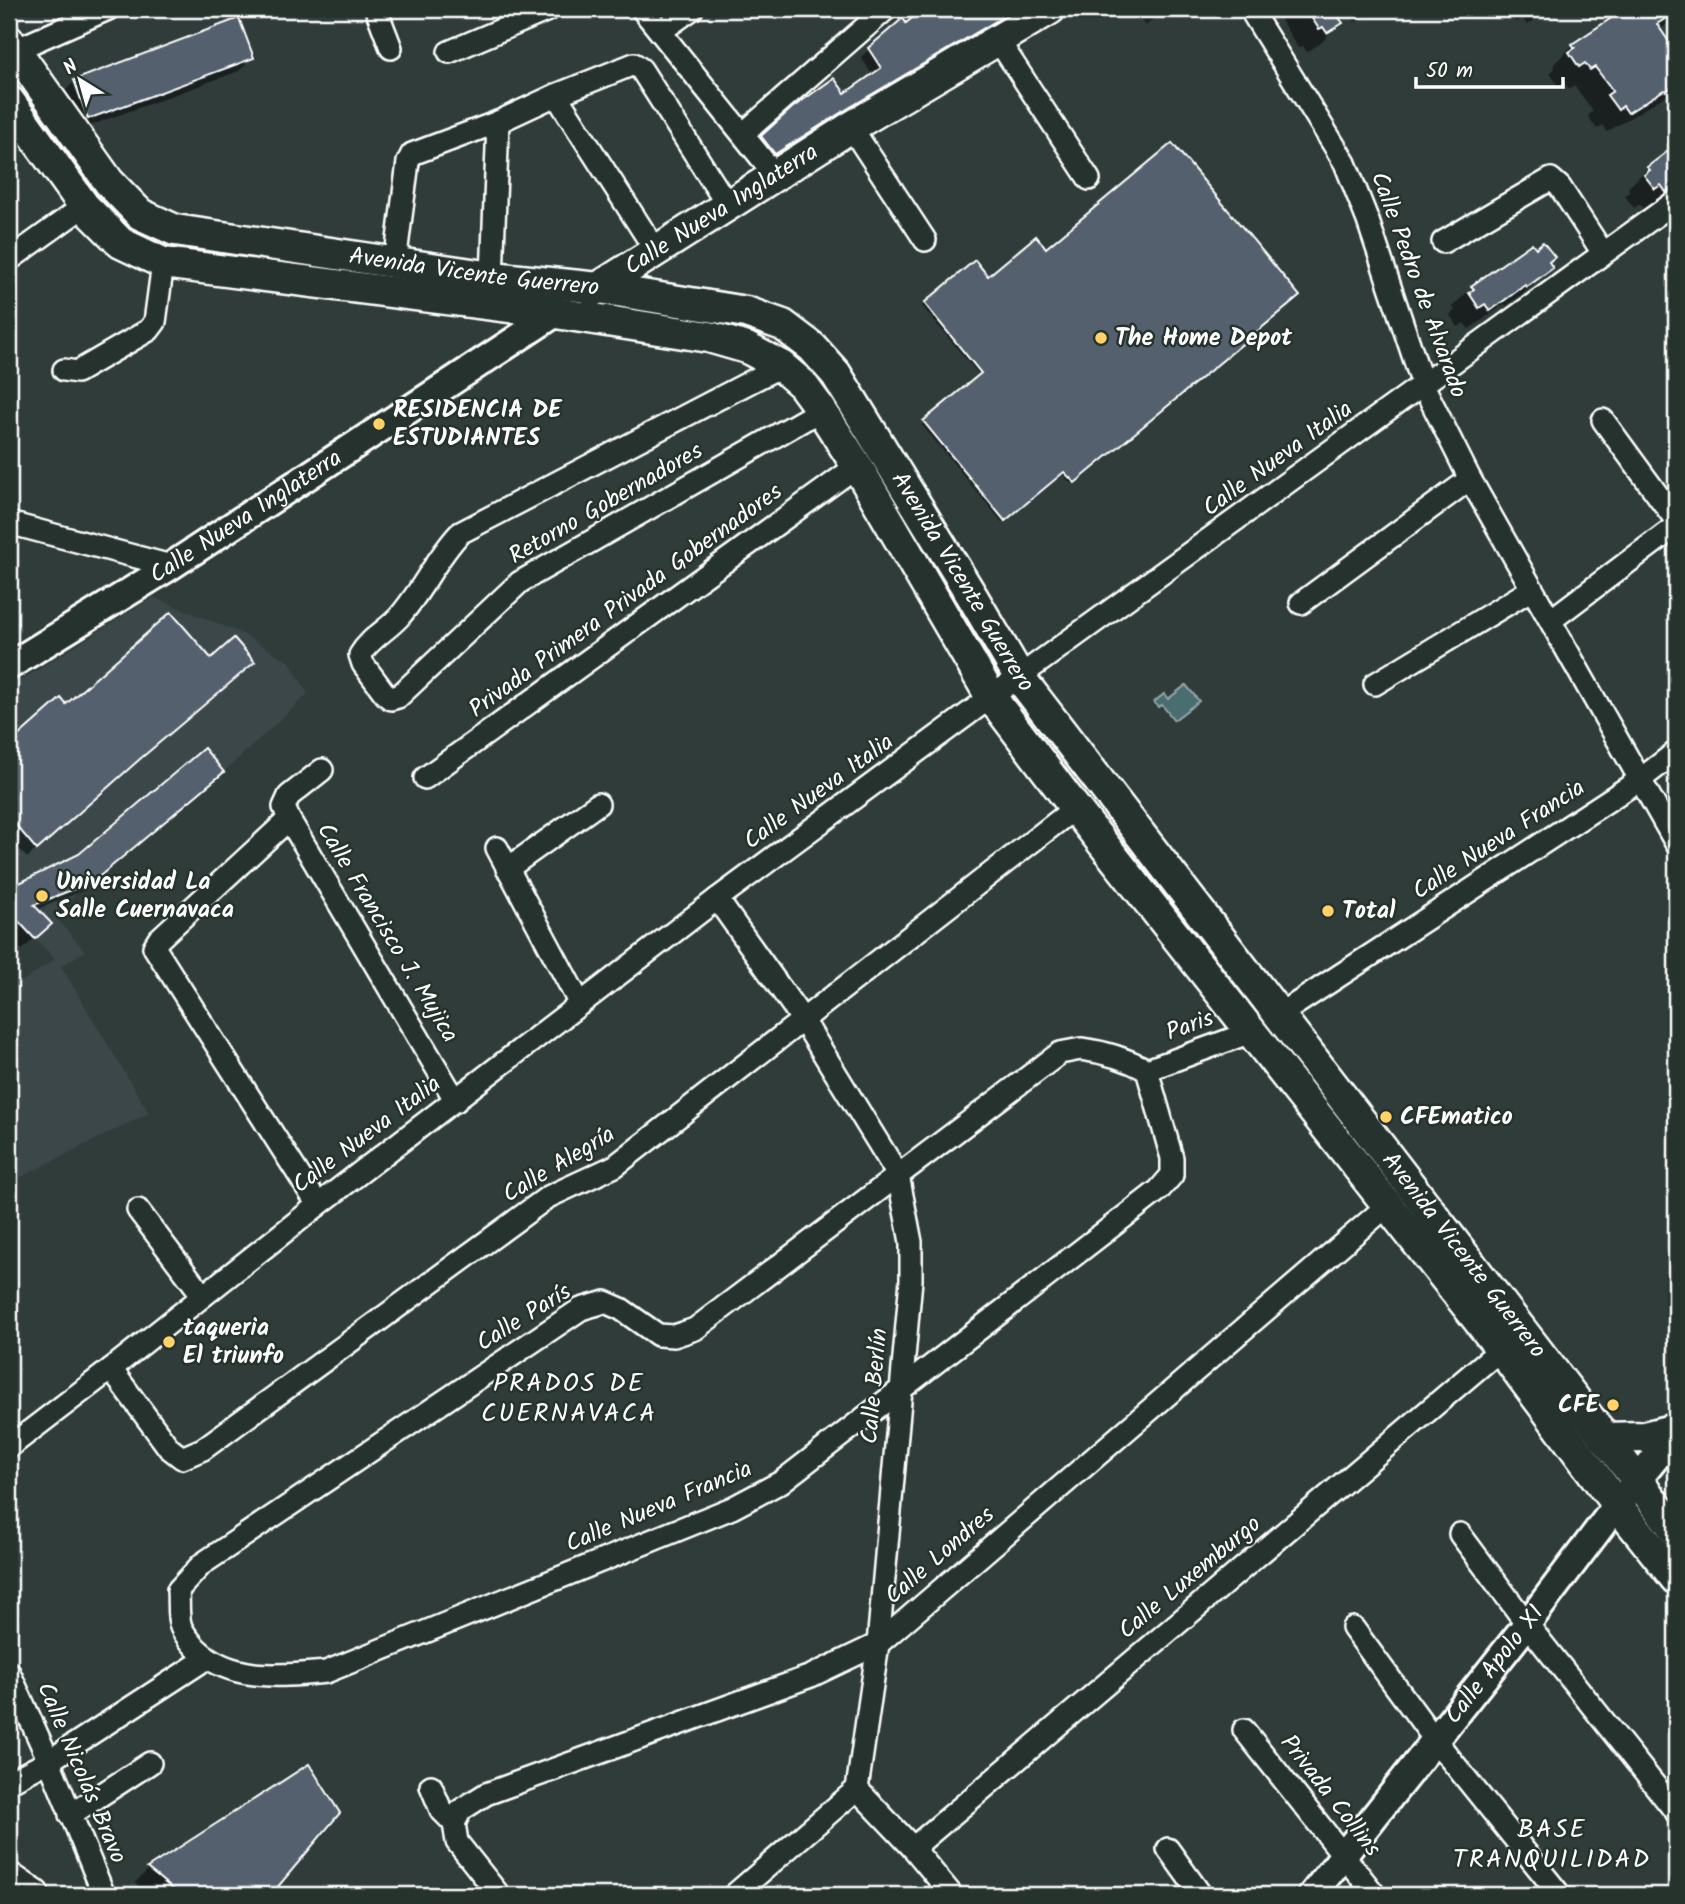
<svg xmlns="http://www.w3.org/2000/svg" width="1685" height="1904" font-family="Kalam,sans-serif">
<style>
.built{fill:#3a474a}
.water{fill:#4a6d70;stroke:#92a7a9;stroke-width:2}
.shadow{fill:#0007}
.building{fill:#54616e;stroke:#fff;stroke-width:2}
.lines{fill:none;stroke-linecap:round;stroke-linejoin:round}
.minor-casing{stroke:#fff;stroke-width:26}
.tertiary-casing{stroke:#fff;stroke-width:32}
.secondary-casing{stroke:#fff;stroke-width:35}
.minor{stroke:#26332d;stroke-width:21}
.tertiary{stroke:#26332d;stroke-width:26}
.secondary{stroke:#26332d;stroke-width:30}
.poi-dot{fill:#ffd166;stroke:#26332d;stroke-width:2.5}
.labels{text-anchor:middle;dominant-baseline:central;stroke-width:5;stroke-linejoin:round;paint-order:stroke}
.street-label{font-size:24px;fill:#fff;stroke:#26332d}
.poi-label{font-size:24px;font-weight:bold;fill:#fff;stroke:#26332d;text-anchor:start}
.neighbourhood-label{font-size:26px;letter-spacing:2px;fill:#fff;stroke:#26332d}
</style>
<rect width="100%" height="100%" fill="#2f3c3a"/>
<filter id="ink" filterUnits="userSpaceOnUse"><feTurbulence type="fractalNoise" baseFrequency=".0143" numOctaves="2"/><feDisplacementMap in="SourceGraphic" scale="14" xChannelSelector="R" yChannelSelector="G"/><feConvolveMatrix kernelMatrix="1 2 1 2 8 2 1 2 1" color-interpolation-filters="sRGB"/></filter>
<g filter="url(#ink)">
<polygon class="built" points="153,597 241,633 290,662 308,694 224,772 53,914 85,951 61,966 149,1113 9,1183 9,988 23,981 55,959 9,911 9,688"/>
<polygon class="water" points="1186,685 1199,701 1174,720 1162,705 1158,707 1154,702 1164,694 1168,699"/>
<g class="shadow">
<polygon points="926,9 1019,9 766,161 754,145 762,137 794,110 844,95 873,76 861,57 870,49 906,26"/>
<polygon points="1134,9 1166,9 1145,26"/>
<polygon points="1274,9 1374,9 1355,22 1351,16 1340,22 1321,43 1307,52 1303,46 1298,48"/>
<polygon points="1508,9 1552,9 1527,25 1522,17 1516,22"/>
<polygon points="1630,9 1676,9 1676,18 1659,30 1676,55 1676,89 1607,132 1603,125 1597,129 1588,116 1593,111 1574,85 1569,89 1564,82 1558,86 1550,73 1555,68 1553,65 1573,45"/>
<polygon points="252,57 239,71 75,131 61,95 75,81"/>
<polygon points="1676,148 1676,188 1645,211 1640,204 1634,208 1625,196 1630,191 1628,188 1648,168"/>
<polygon points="1046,251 1297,296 1072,484 1061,473 1002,522 922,425 980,376 922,306 974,263 988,279"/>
<polygon points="1547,262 1550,267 1530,288 1506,306 1505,304 1469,329 1464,323 1458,327 1450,315 1455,310 1452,307 1473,287"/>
<polygon points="211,660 128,768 27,858 9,838 9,746 60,700 66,706"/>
<polygon points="222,772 210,784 80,892 36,910 37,936 22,950 9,935 9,889 80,855"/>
<polygon points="308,1766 338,1813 269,1895 151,1895 135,1883 148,1870"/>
</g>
<g class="building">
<polygon points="923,9 1016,9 842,112 775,154 761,136 792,108 834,78 845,93 881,68 868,48 903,18 906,23"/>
<polygon points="1306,9 1333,9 1343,23 1327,33 1323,27 1319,29"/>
<polygon points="1625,9 1676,9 1676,12 1657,24 1676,52 1676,84 1666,91 1664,90 1628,113 1623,106 1618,110 1607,95 1613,91 1595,67 1590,70 1585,63 1579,67 1569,52 1575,48 1572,44"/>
<polygon points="239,18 254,58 88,119 74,80"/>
<polygon points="1172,143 1300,296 1075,483 1064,472 1005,521 923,421 981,373 924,303 975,260 988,276 1036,236 1046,248"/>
<polygon points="1676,145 1676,184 1666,192 1661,185 1655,189 1644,175 1650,170 1647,167"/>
<polygon points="1543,242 1555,257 1549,262 1553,268 1527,287 1525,285 1490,311 1485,304 1479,308 1469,293 1474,289 1471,286 1532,243 1536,248"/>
<polygon points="171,612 211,658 234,638 255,662 140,759 37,850 9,817 9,744 61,698 66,704"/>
<polygon points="204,748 224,772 94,881 34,905 52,924 35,939 9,911 9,888 79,854"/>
<polygon points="309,1764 340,1813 271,1895 180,1895 147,1868"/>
</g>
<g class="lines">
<g class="minor-casing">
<g id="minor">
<polyline points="376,9 391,48"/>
<polyline points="642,9 775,175"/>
<polyline points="1250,9 1345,163 1368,221 1423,385 1470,479 1676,843"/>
<polyline points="661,31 692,9"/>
<polyline points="998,40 1089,179"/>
<polyline points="15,50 108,9"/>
<polyline points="449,52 550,9"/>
<polyline points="556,95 656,251"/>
<polyline points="851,127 925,240"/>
<polyline points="743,134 886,9"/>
<polyline points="1443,242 1551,179 1560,187 1603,253"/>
<polyline points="9,260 84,206"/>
<polyline points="395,263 408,162 412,154 498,122 556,95 634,64 641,69 728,206"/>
<polyline points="492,277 498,122"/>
<path d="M781 366 460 533C436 558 422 591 399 617 386 631 369 639 360 655L363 664 386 695 391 699 398 697 520 582 821 410"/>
<polyline points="64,370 77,372 149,330 155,322 163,263"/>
<polyline points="1603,420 1676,520"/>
<polyline points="9,523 171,566"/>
<polyline points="1301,603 1470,479"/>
<polyline points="1551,620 1676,526"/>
<polyline points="1375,684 1532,589"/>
<polyline points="322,770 289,796 284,807 289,819 456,1101"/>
<polyline points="425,778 857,466"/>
<polyline points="289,819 159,939 154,947 318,1205"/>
<polyline points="497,848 580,1004"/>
<polyline points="507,869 598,804"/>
<polyline points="717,899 803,1020 898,1175 911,1242 911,1280 878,1644 857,1789"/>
<polyline points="1279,1015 1641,779 1676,752"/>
<path d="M1081 1049C1105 1052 1125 1058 1147 1070L1172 1158V1175L1159 1190 781 1482 732 1508 326 1672C282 1676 232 1682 197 1649 191 1642 185 1636 181 1627 177 1617 179 1601 178 1590L202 1564 581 1309 605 1302 621 1309 658 1335 674 1336 695 1329 1060 1053Z"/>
<polyline points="1147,1070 1251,1032"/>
<polyline points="138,1210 203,1296"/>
<polyline points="111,1369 169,1448 182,1458 203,1449 548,1197 615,1166 1075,808"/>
<polyline points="9,1447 111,1369 318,1205 717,899 991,697 1676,201"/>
<polyline points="1460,1534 1527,1624 1676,1812"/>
<polyline points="1353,1628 1435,1740 1560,1895"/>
<polyline points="9,1672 49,1761 104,1895"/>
<polyline points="1244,1730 1375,1895"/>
<polyline points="9,1782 49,1761 207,1658"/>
<polyline points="431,1786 441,1810 454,1823"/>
<polyline points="857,1789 913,1848 952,1895"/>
<polyline points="70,1815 150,1763"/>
<polyline points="454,1823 461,1810 486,1794 811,1676 878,1644 1388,1205"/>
<polyline points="454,1823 457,1842 499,1895"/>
<polyline points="913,1848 1501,1349"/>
<polyline points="1168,1849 1201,1895"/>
<polyline points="734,1895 857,1789"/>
</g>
</g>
<g class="tertiary-casing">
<g id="tertiary">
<path id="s1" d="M9 666 171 566 556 313"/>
<path id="s2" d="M1312 1895 1527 1624 1617 1505 1676 1433"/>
</g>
</g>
<g class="secondary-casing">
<g id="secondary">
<path id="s3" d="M9 41 109 182 140 214 175 230 492 277 599 288 746 312 783 325 812 347 836 374 972 596 1020 678 1676 1531"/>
<polyline points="9,101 84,206 121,243 163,263 556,313 709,337 747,348 781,366 802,384 821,410 857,466 991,697 1075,808 1501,1349 1617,1505 1676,1579"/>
<path id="s4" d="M593 291 851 127 1050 9"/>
<polyline points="1604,1438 1644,1437 1676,1429"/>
<polyline points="9,1878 34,1895"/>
</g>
</g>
<use href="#minor" class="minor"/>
<use href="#tertiary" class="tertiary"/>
<use href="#secondary" class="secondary"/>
</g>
</g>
<g class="poi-dot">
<circle cx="1101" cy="338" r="7"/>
<circle cx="379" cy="424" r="7"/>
<circle cx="42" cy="896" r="7"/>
<circle cx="1328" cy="911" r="7"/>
<circle cx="1386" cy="1117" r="7"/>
<circle cx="169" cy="1342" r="7"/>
<circle cx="1613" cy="1405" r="7"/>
</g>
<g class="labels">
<g class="street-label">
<text stroke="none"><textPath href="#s4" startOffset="152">Calle Nueva Inglaterra</textPath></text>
<text stroke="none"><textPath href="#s3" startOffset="558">Avenida Vicente Guerrero</textPath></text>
<text transform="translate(1418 285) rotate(70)">Calle Pedro de Alvarado</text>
<text transform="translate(1278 459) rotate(-36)">Calle Nueva Italia</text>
<text transform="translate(606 504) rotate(-30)">Retorno Gobernadores</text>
<text stroke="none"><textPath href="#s1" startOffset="280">Calle Nueva Inglaterra</textPath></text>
<text stroke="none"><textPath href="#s3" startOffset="1188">Avenida Vicente Guerrero</textPath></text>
<text transform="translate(626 601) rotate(-36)">Privada Primera Privada Gobernadores</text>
<text transform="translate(819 792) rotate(-36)">Calle Nueva Italia</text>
<text transform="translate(1499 840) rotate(-33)">Calle Nueva Francia</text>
<text transform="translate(387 933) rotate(59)">Calle Francisco J. Mujica</text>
<text transform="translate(1190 1026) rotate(-20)">Paris</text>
<text transform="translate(367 1135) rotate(-37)">Calle Nueva Italia</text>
<text transform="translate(559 1165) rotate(-31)">Calle Alegría</text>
<text stroke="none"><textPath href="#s3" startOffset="2028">Avenida Vicente Guerrero</textPath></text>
<text transform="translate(524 1318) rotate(-32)">Calle París</text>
<text transform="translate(875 1386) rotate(-85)">Calle Berlín</text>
<text transform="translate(659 1507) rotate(-23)">Calle Nueva Francia</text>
<text transform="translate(940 1556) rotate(-41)">Calle Londres</text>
<text transform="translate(1190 1578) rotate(-40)">Calle Luxemburgo</text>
<text stroke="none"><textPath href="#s2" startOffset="294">Calle Apolo XI</textPath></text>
<text transform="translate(81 1773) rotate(67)">Calle Nicolás Bravo</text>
<text transform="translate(1330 1796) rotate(52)">Privada Collins</text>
</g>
<g class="poi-label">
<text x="1115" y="338">The Home Depot</text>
<text x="393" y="410">RESIDENCIA DE<tspan x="393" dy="28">ESTUDIANTES</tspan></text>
<text x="56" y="882">Universidad La<tspan x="56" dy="28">Salle Cuernavaca</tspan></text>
<text x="1342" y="911">Total</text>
<text x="1400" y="1117">CFEmatico</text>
<text x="183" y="1328">taqueria<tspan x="183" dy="28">El triunfo</tspan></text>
<text x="1599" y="1405" text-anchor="end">CFE</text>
</g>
<g class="neighbourhood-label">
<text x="569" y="1384">PRADOS DE<tspan x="569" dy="30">CUERNAVACA</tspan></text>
<text x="1552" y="1830">BASE<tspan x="1552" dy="30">TRANQUILIDAD</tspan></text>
</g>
</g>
<rect width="1685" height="1904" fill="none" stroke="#26332d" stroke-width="35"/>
<rect x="18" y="18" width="1650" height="1869" fill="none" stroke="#fff" stroke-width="2.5" filter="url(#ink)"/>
<g transform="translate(80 80) rotate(323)" stroke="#26332d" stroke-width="5" paint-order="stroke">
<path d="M0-5L12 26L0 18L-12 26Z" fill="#ffffff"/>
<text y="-10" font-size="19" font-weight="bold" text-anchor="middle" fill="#ffffff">N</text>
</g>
<path d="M1416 77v10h147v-10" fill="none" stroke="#ffffff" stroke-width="3.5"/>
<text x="1426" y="77" font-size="21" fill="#ffffff" stroke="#26332d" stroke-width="5" paint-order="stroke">50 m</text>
</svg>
